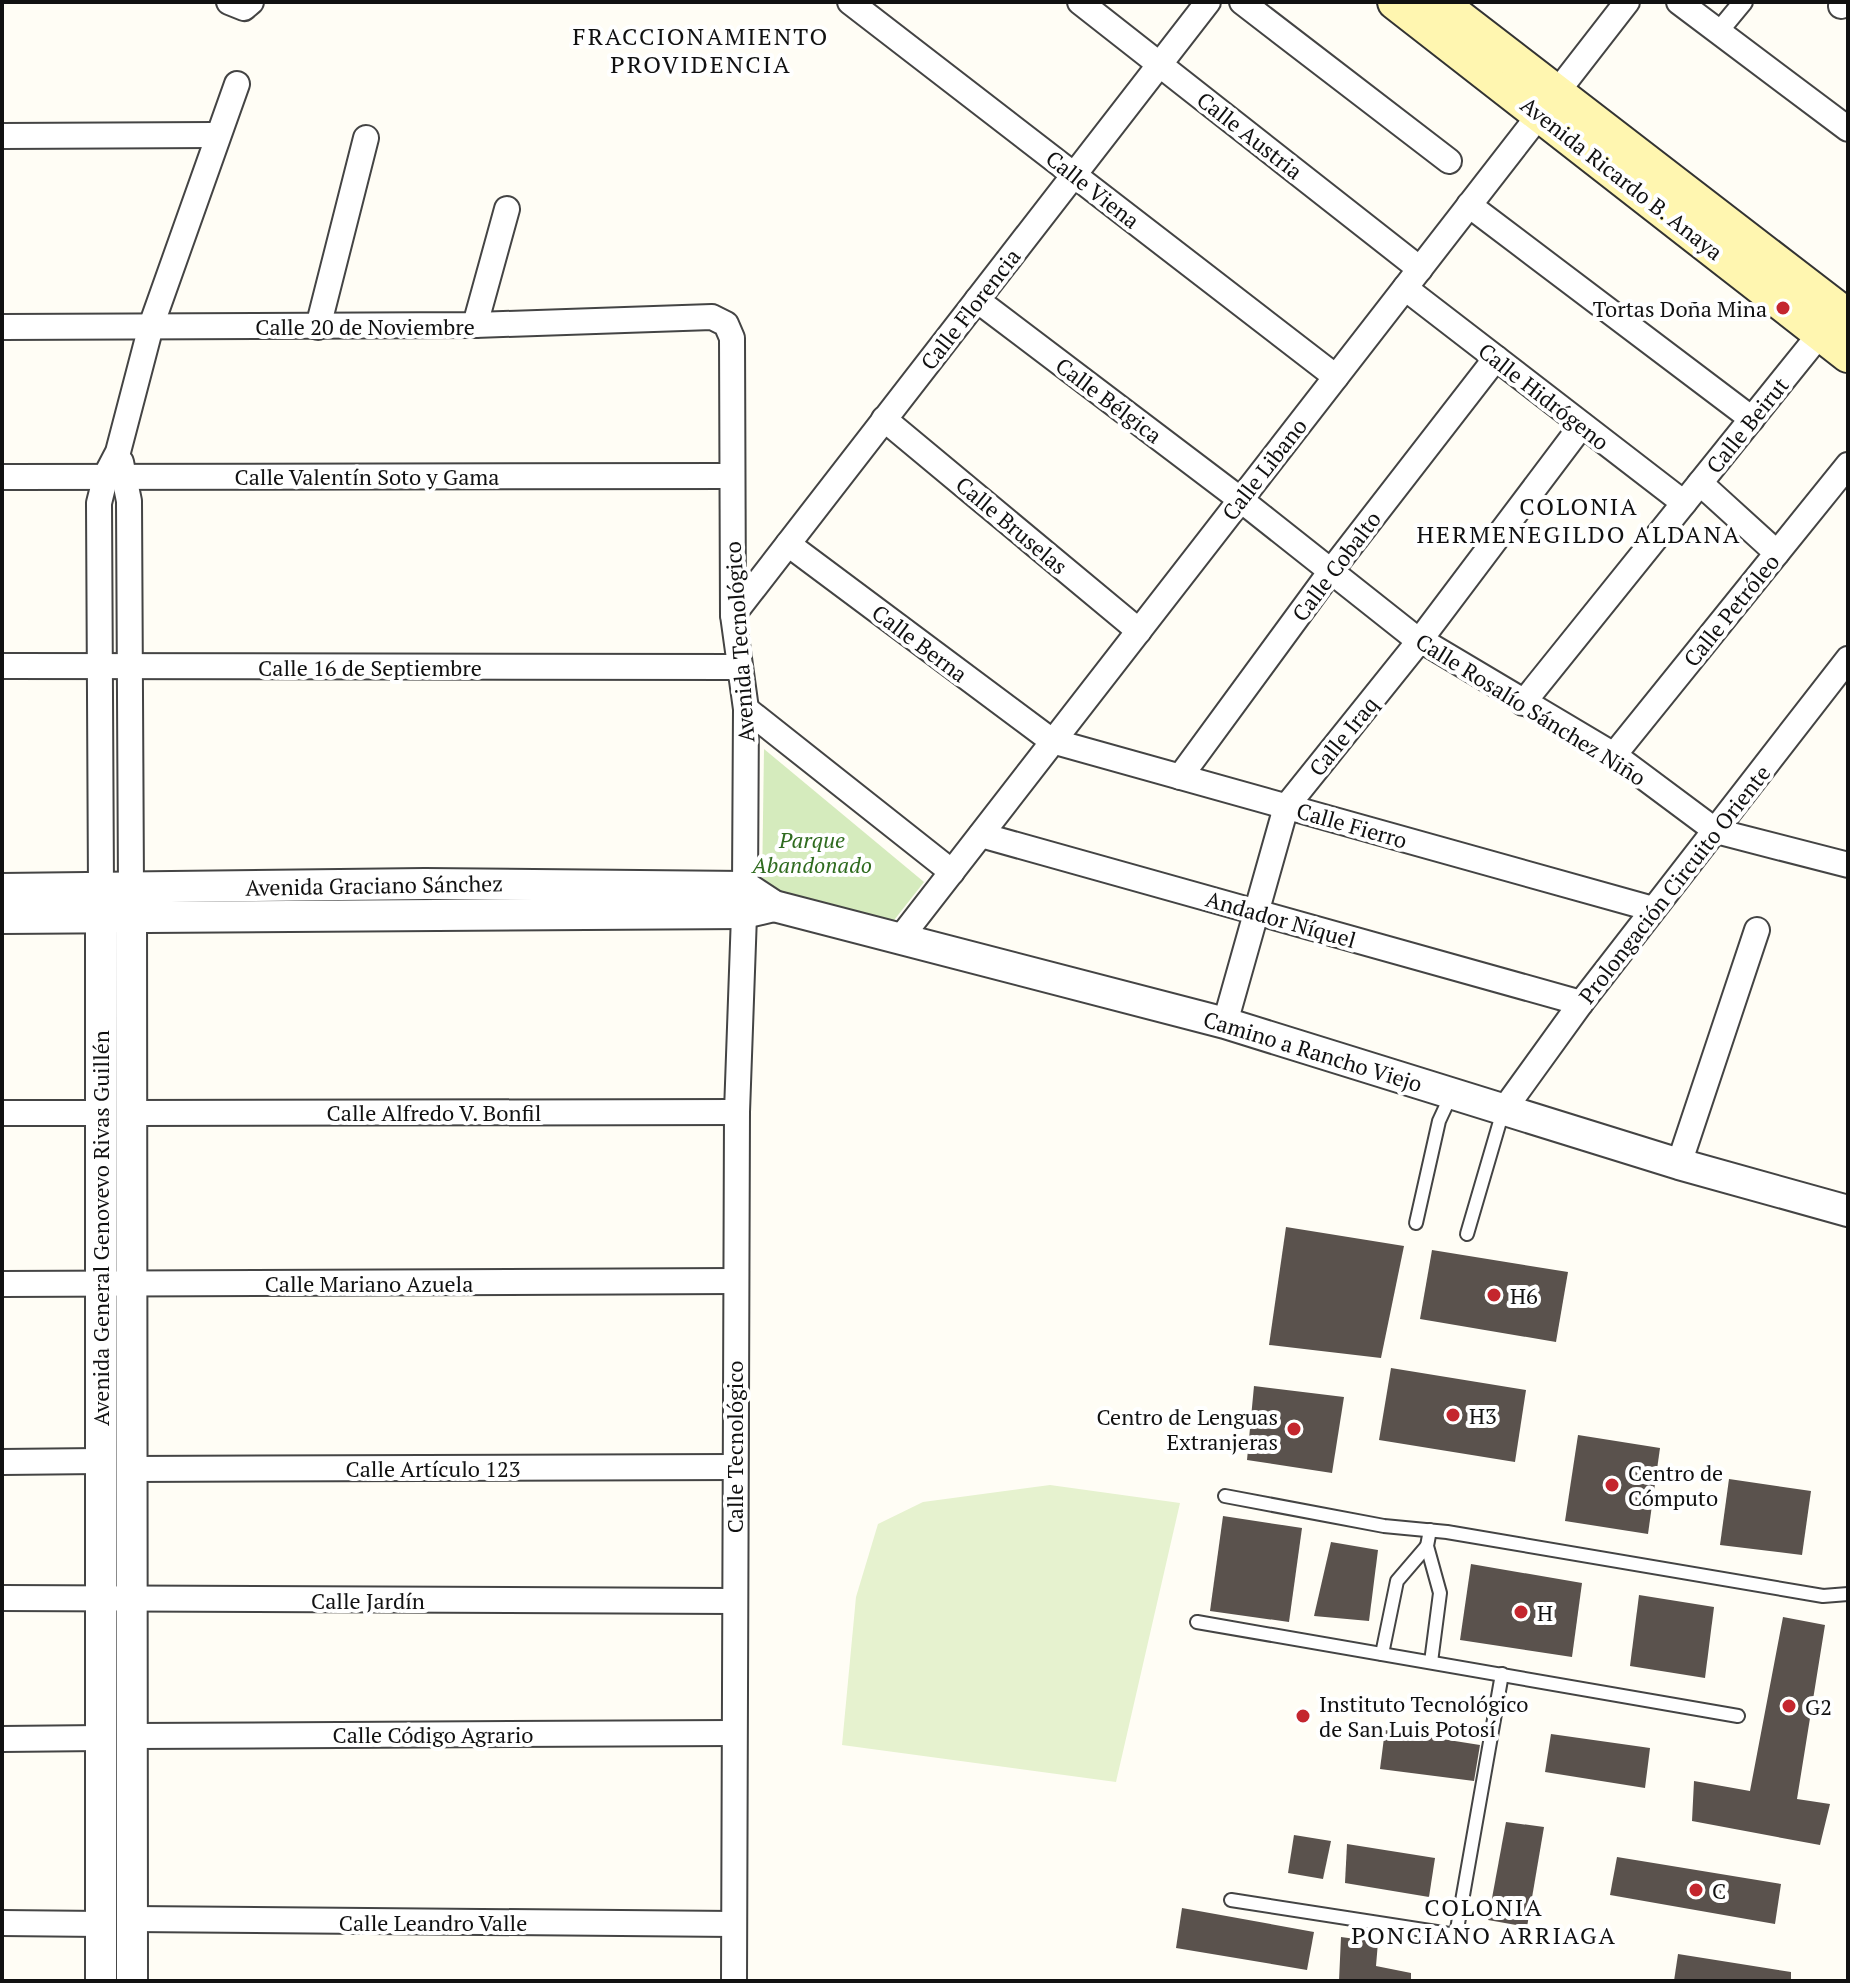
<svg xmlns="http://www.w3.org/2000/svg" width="1850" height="1983" font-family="'PT Serif',serif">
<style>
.green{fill:#d5ebbd}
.pitch{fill:#e6f2cf}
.building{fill:#5a524d}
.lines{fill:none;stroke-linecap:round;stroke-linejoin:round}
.service-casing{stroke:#444;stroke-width:16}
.pedestrian-casing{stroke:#444;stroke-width:22}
.minor-casing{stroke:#444;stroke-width:28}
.tertiary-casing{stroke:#444;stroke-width:34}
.secondary-casing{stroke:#333;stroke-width:38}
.service{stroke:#fff;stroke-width:12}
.pedestrian{stroke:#fff;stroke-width:18}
.minor{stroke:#fff;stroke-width:24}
.tertiary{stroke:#fff;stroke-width:30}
.secondary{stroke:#fff6b0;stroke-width:34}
.poi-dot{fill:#c4262e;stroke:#fff;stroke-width:3}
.labels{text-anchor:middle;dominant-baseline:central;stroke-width:8;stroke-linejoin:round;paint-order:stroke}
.street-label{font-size:22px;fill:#111;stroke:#fff}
.poi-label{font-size:22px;fill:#111;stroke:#fff;text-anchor:start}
.park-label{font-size:22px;font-style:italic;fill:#2f6b1f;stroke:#fff}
.neighbourhood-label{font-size:24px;letter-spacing:2px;fill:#111;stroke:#fff}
</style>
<rect width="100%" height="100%" fill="#fffdf5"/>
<polygon class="green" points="764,749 924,882 891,924 762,887"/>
<polygon class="pitch" points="1050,1485 1180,1503 1116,1782 842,1745 856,1597 878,1524 923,1502"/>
<g class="building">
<polygon points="1286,1227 1404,1246 1381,1358 1269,1345"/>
<polygon points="1432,1250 1568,1272 1556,1342 1420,1319"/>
<polygon points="1391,1368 1526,1390 1515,1462 1379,1440"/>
<polygon points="1254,1386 1344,1397 1332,1473 1247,1460"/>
<polygon points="1578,1435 1660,1448 1648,1534 1565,1521"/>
<polygon points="1729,1479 1811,1491 1802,1555 1720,1545"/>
<polygon points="1223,1516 1302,1528 1289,1622 1210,1611"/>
<polygon points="1331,1542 1378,1550 1369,1621 1314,1616"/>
<polygon points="1471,1564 1582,1583 1572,1657 1460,1640"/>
<polygon points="1639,1595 1714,1607 1705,1678 1630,1666"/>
<polygon points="1783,1617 1825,1625 1797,1799 1830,1804 1820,1845 1692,1821 1694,1781 1750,1791"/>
<polygon points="1385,1730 1480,1745 1474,1781 1380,1769"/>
<polygon points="1551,1734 1650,1748 1645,1788 1545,1772"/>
<polygon points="1506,1822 1544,1827 1527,1927 1488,1920"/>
<polygon points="1294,1835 1331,1841 1323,1879 1288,1873"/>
<polygon points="1347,1844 1435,1858 1429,1897 1345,1883"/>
<polygon points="1617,1857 1781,1884 1775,1924 1610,1895"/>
<polygon points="1182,1908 1314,1932 1307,1970 1176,1948"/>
<polygon points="1341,1937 1378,1942 1376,1966 1411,1973 1411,1981 1339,1981"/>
<polygon points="1678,1954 1791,1972 1791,1981 1674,1981"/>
</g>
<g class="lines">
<g class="service-casing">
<g id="service">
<polyline points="1416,1223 1439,1121 1452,1093"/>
<polyline points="1467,1234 1503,1111"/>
<polyline points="1225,1496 1384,1526 1447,1532 1823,1596 1848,1594"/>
<polyline points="1430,1530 1427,1546 1440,1593 1431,1662"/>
<polyline points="1197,1622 1738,1716"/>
<polyline points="1382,1654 1397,1581 1427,1546"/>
<polyline points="1231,1900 1456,1935 1502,1674"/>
</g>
</g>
<g class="pedestrian-casing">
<polyline id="pedestrian" points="1719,31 1743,2"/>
</g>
<g class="minor-casing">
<g id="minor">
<polyline points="229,2 244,8 251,2"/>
<polyline points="850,2 1336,377"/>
<polyline points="1080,2 1420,269"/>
<polyline points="1242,2 1449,161"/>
<polyline points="1679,2 1848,129"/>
<polyline points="1841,6 1844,2"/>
<polyline points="2,136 215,135"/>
<polyline points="1469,205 1752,419"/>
<polyline points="1405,288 1684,503"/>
<polyline points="977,300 1241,500 1409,633 1614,755 1716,831 1848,865"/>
<polyline points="475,325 507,209"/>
<polyline points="2,327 475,325 712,317 726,324 732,338 733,615 746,709 745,887 737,1112 734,1981"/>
<polyline points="318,327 366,138"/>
<polyline points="884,419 1139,631"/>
<polyline points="121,462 129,501 131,888"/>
<polyline points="2,477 731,476"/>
<polyline points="1700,483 1777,553"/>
<polyline points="788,544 1052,741 1653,909"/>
<polyline points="733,615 1208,2"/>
<polyline points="2,666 738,667"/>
<polyline points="1523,703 1820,334"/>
<polyline points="746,709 952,872"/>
<polyline points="1614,755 1848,465"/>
<polyline points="1180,777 1331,571 1496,358"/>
<polyline points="981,835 1581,1003"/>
<polyline points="101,889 99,503 106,475 118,452 151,326 237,84"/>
<polyline points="902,936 1627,2"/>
<polyline points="1225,1023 1286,807 1420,640 1582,425"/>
<polyline points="1503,1111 1581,1003 1848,659"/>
<polyline points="2,1113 101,1113"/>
<polyline points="131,1113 737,1112"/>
<polyline points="1679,1164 1757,930"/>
<polyline points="2,1284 735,1281"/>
<polyline points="2,1462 99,1461"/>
<polyline points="131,1469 734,1467"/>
<polyline points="2,1598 733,1601"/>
<polyline points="132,1736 733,1733"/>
<polyline points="2,1739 101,1738"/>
<polyline points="132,1919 734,1924"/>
<polyline points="2,1923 101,1924"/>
</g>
</g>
<g class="tertiary-casing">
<g id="tertiary">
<polyline points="131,888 132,1981"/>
<polyline points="2,889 425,884 745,887 774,906 1225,1023 1679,1164 1848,1211"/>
<polyline points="2,918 744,913 774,906"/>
<polyline points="101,1981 101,889"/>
</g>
</g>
<g class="secondary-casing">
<g id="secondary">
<polyline points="1395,2 1848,355"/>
<polyline points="1439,2 1848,317"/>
</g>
</g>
<use href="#service" class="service"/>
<use href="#pedestrian" class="pedestrian"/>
<use href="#minor" class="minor"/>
<use href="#tertiary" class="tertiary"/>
<use href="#secondary" class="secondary"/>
</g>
<g class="poi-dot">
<circle cx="1783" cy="308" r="8"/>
<circle cx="1494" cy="1295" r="8"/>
<circle cx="1453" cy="1415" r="8"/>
<circle cx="1294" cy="1429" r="8"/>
<circle cx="1612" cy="1485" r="8"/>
<circle cx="1521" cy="1612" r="8"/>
<circle cx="1789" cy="1706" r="8"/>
<circle cx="1303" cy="1716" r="8"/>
<circle cx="1696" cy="1890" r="8"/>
</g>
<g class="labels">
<g class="street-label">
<text transform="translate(1250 135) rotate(38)">Calle Austria</text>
<text transform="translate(1622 178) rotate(38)">Avenida Ricardo B. Anaya</text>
<text transform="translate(1093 189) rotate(38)">Calle Viena</text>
<text transform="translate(970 309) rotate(-52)">Calle Florencia</text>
<text x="365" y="326">Calle 20 de Noviembre</text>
<text transform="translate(1544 396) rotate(38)">Calle Hidrógeno</text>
<text transform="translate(1109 400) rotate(37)">Calle Bélgica</text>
<text transform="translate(1747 425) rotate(-51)">Calle Beirut</text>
<text transform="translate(1264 469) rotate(-52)">Calle Libano</text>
<text x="367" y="476">Calle Valentín Soto y Gama</text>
<text transform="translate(1012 525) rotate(40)">Calle Bruselas</text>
<text transform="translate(1336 566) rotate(-53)">Calle Cobalto</text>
<text transform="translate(1731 610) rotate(-51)">Calle Petróleo</text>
<text transform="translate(739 642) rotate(-94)">Avenida Tecnológico</text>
<text transform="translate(920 643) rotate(37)">Calle Berna</text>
<text x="370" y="667">Calle 16 de Septiembre</text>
<text transform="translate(1531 709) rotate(32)">Calle Rosalío Sánchez Niño</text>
<text transform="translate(1343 736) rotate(-51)">Calle Iraq</text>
<text transform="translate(1352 825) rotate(16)">Calle Fierro</text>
<text transform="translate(1674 884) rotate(-52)">Prolongación Circuito Oriente</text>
<text transform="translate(374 885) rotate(-1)">Avenida Graciano Sánchez</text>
<text transform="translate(1281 919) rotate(16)">Andador Níquel</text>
<text transform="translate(1313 1051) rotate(17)">Camino a Rancho Viejo</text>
<text x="434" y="1112">Calle Alfredo V. Bonfil</text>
<text transform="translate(100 1228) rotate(-90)">Avenida General Genovevo Rivas Guillén</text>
<text x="369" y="1283">Calle Mariano Azuela</text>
<text transform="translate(734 1447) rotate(-90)">Calle Tecnológico</text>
<text x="433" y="1468">Calle Artículo 123</text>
<text x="368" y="1600">Calle Jardín</text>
<text x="433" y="1734">Calle Código Agrario</text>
<text x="433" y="1922">Calle Leandro Valle</text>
</g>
<g class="poi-label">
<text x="1767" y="308" text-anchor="end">Tortas Doña Mina</text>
<text x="1510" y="1295">H6</text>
<text x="1469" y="1415">H3</text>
<text x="1278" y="1416" text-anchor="end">Centro de Lenguas<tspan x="1278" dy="25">Extranjeras</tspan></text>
<text x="1628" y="1472">Centro de<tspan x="1628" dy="25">Cómputo</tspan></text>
<text x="1537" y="1612">H</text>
<text x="1319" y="1703">Instituto Tecnológico<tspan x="1319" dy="25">de San Luis Potosí</tspan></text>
<text x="1805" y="1706">G2</text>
<text x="1712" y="1890">C</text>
</g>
<g class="park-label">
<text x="812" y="839">Parque<tspan x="812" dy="25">Abandonado</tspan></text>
</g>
<g class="neighbourhood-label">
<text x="701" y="36">FRACCIONAMIENTO<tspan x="701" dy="28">PROVIDENCIA</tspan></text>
<text x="1579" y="506">COLONIA<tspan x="1579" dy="28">HERMENEGILDO ALDANA</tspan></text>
<text x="1484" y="1907">COLONIA<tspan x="1484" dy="28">PONCIANO ARRIAGA</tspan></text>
</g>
</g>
<rect width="1850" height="1983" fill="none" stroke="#111111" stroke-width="8"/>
</svg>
